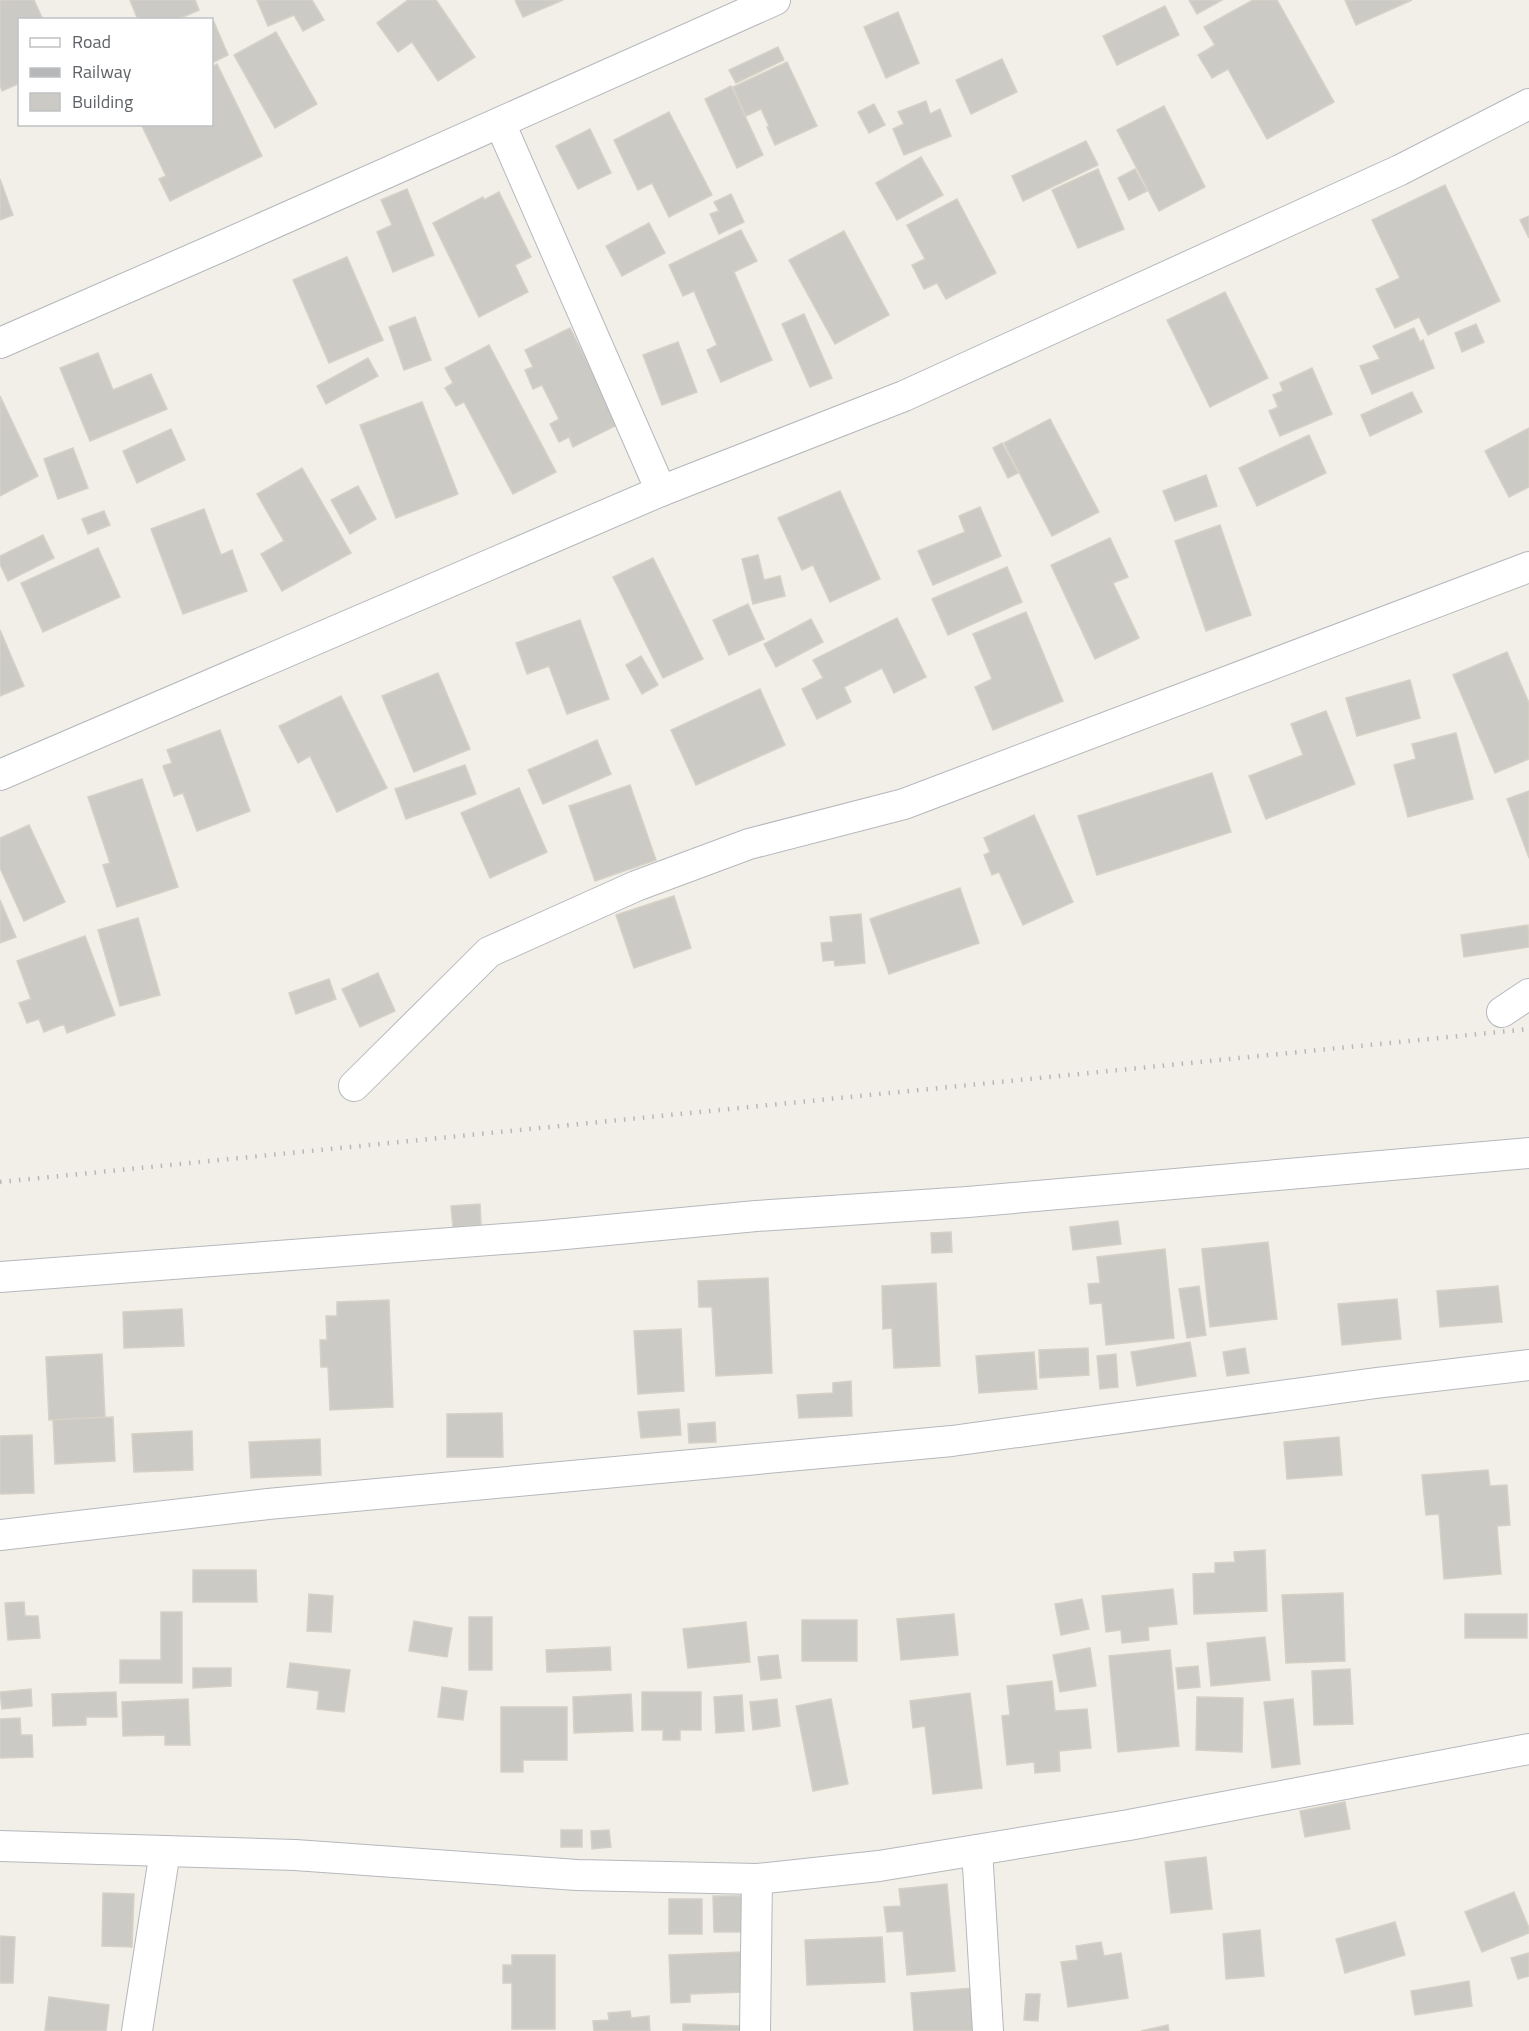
<svg xmlns="http://www.w3.org/2000/svg" width="1529" height="2031" font-family="'Titillium Web',sans-serif">
<style>
.building{fill:#cccac5;stroke:#d6d1c6;stroke-width:1.5}
.lines{fill:none;stroke-linecap:round;stroke-linejoin:round}
.street-casing{stroke:#b5b8bc;stroke-width:32}
.street{stroke:#fff;stroke-width:30}
.rail{stroke:#b6b7b8;stroke-width:4.5;stroke-dasharray:1.5 8;stroke-linecap:butt}
</style>
<rect width="100%" height="100%" fill="#f1efe8"/>
<g class="building">
<polygon points="0,0 34,0 43,20 20,20 20,83 2,91 0,85"/>
<polygon points="130,0 195,0 199,10 176,20 138,20"/>
<polygon points="257,0 312,0 324,20 303,31 294,15 268,26"/>
<polygon points="408,0 436,0 475,57 438,81 412,42 398,52 377,23"/>
<polygon points="515,0 563,0 523,17"/>
<polygon points="1189,0 1222,0 1197,14"/>
<polygon points="1253,0 1277,0 1334,102 1267,139 1228,69 1212,78 1198,55 1215,45 1204,27"/>
<polygon points="1345,0 1412,0 1356,25"/>
<polygon points="1165,6 1179,35 1117,65 1103,36"/>
<polygon points="898,12 919,63 886,78 864,27"/>
<polygon points="214,22 228,55 212,63 212,23"/>
<polygon points="276,32 317,104 275,128 234,55"/>
<polygon points="778,47 784,60 736,83 729,70"/>
<polygon points="1002,59 1017,92 971,114 956,80"/>
<polygon points="787,62 817,126 775,145 767,127 769,126 761,109 746,116 733,87"/>
<polygon points="217,64 262,156 170,201 159,179 166,176 141,124 212,124 212,67"/>
<polygon points="731,86 763,155 737,168 705,99"/>
<polygon points="926,101 930,114 940,109 951,136 904,155 893,129 904,124 898,112"/>
<polygon points="874,104 885,125 869,133 858,112"/>
<polygon points="1164,106 1205,187 1159,211 1117,130"/>
<polygon points="669,112 712,195 669,217 652,183 638,190 614,140"/>
<polygon points="590,129 611,173 578,189 556,146"/>
<polygon points="1086,141 1098,165 1023,201 1012,176"/>
<polygon points="921,157 943,195 897,220 876,183"/>
<polygon points="1098,169 1124,229 1078,248 1052,190"/>
<polygon points="1135,169 1147,191 1129,200 1118,178"/>
<polygon points="0,179 13,215 0,220"/>
<polygon points="1445,185 1500,301 1428,335 1419,317 1395,328 1376,289 1400,278 1372,220"/>
<polygon points="407,189 434,255 393,272 377,232 392,225 381,200"/>
<polygon points="499,192 531,257 515,265 528,292 479,317 433,223 483,197 484,200"/>
<polygon points="731,194 744,222 719,234 710,214 719,211 714,202"/>
<polygon points="957,199 996,273 946,299 937,283 924,289 912,265 925,259 907,225"/>
<polygon points="1529,216 1529,238 1520,220"/>
<polygon points="649,223 665,253 622,276 606,246"/>
<polygon points="741,230 757,261 734,272 772,360 721,382 707,350 717,345 694,291 683,296 669,265"/>
<polygon points="844,231 889,315 835,344 789,260"/>
<polygon points="347,257 383,340 329,363 293,280"/>
<polygon points="1225,292 1268,378 1210,407 1167,320"/>
<polygon points="804,314 832,378 810,387 782,324"/>
<polygon points="415,317 431,360 404,370 389,327"/>
<polygon points="1476,324 1484,342 1462,352 1455,333"/>
<polygon points="570,328 619,424 573,447 569,437 559,442 550,424 559,419 542,385 533,389 525,370 533,367 525,350"/>
<polygon points="1414,328 1420,342 1423,340 1434,368 1372,394 1360,366 1380,359 1373,346"/>
<polygon points="678,342 697,392 662,405 643,355"/>
<polygon points="489,345 556,472 513,494 464,402 456,406 445,388 453,383 445,368"/>
<polygon points="98,353 113,390 151,374 167,409 90,441 60,368"/>
<polygon points="368,358 378,376 326,404 317,386"/>
<polygon points="1312,368 1332,414 1280,436 1269,411 1278,407 1273,395 1283,391 1280,383"/>
<polygon points="1412,392 1422,412 1370,436 1361,415"/>
<polygon points="0,396 38,476 0,496"/>
<polygon points="422,402 458,494 396,518 360,425"/>
<polygon points="1050,419 1099,512 1052,536 1004,443"/>
<polygon points="1529,428 1529,487 1509,497 1485,451"/>
<polygon points="171,429 185,460 137,483 123,451"/>
<polygon points="1309,435 1326,473 1257,506 1239,468"/>
<polygon points="1002,443 1018,473 1008,478 993,448"/>
<polygon points="73,448 88,488 58,499 44,459"/>
<polygon points="302,468 351,553 282,591 261,554 284,541 257,494"/>
<polygon points="1206,475 1217,506 1175,521 1163,491"/>
<polygon points="358,486 376,519 350,534 331,500"/>
<polygon points="840,491 880,579 830,602 813,565 802,570 778,518"/>
<polygon points="980,507 1001,556 933,585 918,551 965,532 959,516"/>
<polygon points="204,509 221,555 232,550 247,591 183,614 151,529"/>
<polygon points="104,511 110,525 88,534 82,519"/>
<polygon points="1220,525 1251,615 1206,631 1175,541"/>
<polygon points="43,535 54,558 8,581 0,564 0,556"/>
<polygon points="1110,538 1128,577 1113,583 1139,638 1095,659 1051,565"/>
<polygon points="98,548 120,597 43,632 21,583"/>
<polygon points="758,555 764,580 780,576 785,596 753,604 742,559"/>
<polygon points="653,558 703,659 663,678 613,577"/>
<polygon points="1007,567 1022,602 948,635 932,599"/>
<polygon points="748,604 764,639 729,655 713,620"/>
<polygon points="1026,612 1063,701 993,730 975,687 992,679 973,634"/>
<polygon points="897,618 926,677 894,693 882,668 844,687 851,702 817,719 802,689 823,678 813,660"/>
<polygon points="811,619 823,642 776,667 764,644"/>
<polygon points="580,620 609,699 567,714 549,666 527,674 516,643"/>
<polygon points="0,630 24,686 0,696"/>
<polygon points="1507,652 1529,703 1529,759 1495,773 1453,675"/>
<polygon points="641,656 658,685 642,694 626,665"/>
<polygon points="438,673 470,749 414,772 382,696"/>
<polygon points="1410,680 1420,718 1357,736 1346,698"/>
<polygon points="760,689 785,745 696,785 671,730"/>
<polygon points="341,696 387,788 337,812 310,756 298,763 279,726"/>
<polygon points="1326,711 1355,784 1266,819 1249,776 1303,755 1291,724"/>
<polygon points="220,730 250,811 197,831 183,793 174,796 163,766 172,763 167,750"/>
<polygon points="1456,733 1473,799 1408,817 1394,765 1416,759 1412,744"/>
<polygon points="597,740 611,774 543,804 528,770"/>
<polygon points="465,765 476,794 406,819 395,789"/>
<polygon points="1212,773 1231,832 1097,875 1078,816"/>
<polygon points="142,779 178,887 117,907 103,865 110,863 88,797"/>
<polygon points="630,785 656,860 595,881 569,806"/>
<polygon points="519,788 547,852 490,878 461,813"/>
<polygon points="1529,791 1529,858 1507,799"/>
<polygon points="1034,815 1073,902 1023,925 999,872 992,875 984,855 990,852 984,838"/>
<polygon points="29,825 65,902 24,921 0,868 0,838"/>
<polygon points="960,888 979,943 889,974 870,919"/>
<polygon points="674,896 691,948 634,968 616,915"/>
<polygon points="0,900 16,937 0,943"/>
<polygon points="861,914 865,963 835,966 834,960 823,961 821,943 833,942 830,917"/>
<polygon points="138,918 160,995 120,1006 98,930"/>
<polygon points="1528,925 1529,947 1464,957 1461,935"/>
<polygon points="85,936 115,1015 67,1033 64,1024 44,1032 39,1019 27,1023 19,1003 31,999 17,961"/>
<polygon points="378,973 395,1011 360,1027 342,989"/>
<polygon points="329,979 336,999 296,1014 289,993"/>
<polygon points="480,1204 481,1225 453,1227 451,1206"/>
<polygon points="1118,1221 1121,1244 1073,1250 1070,1227"/>
<polygon points="951,1232 952,1252 932,1253 931,1233"/>
<polygon points="1268,1242 1277,1319 1210,1327 1202,1249"/>
<polygon points="1165,1249 1174,1338 1106,1345 1102,1303 1090,1304 1088,1284 1100,1283 1097,1257"/>
<polygon points="768,1278 772,1373 716,1376 712,1307 699,1307 698,1281"/>
<polygon points="936,1283 940,1366 894,1368 892,1328 883,1329 882,1286"/>
<polygon points="1199,1286 1206,1335 1187,1338 1179,1289"/>
<polygon points="1498,1286 1502,1322 1440,1327 1437,1291"/>
<polygon points="1397,1299 1401,1339 1342,1345 1338,1304"/>
<polygon points="389,1300 393,1407 330,1410 328,1367 321,1367 320,1340 327,1340 326,1316 337,1316 337,1302"/>
<polygon points="182,1309 184,1346 124,1348 123,1312"/>
<polygon points="681,1329 684,1391 638,1394 634,1331"/>
<polygon points="1190,1342 1196,1376 1137,1386 1131,1352"/>
<polygon points="1088,1348 1089,1375 1040,1378 1039,1350"/>
<polygon points="1245,1348 1249,1373 1227,1376 1223,1352"/>
<polygon points="1034,1352 1037,1389 979,1393 976,1356"/>
<polygon points="102,1354 105,1417 49,1420 46,1357"/>
<polygon points="1116,1354 1118,1387 1100,1389 1097,1356"/>
<polygon points="851,1381 852,1416 799,1418 797,1395 833,1393 833,1383"/>
<polygon points="679,1409 681,1435 641,1438 638,1412"/>
<polygon points="502,1413 503,1457 447,1457 447,1414"/>
<polygon points="113,1417 115,1461 55,1464 53,1420"/>
<polygon points="715,1422 716,1442 689,1443 688,1424"/>
<polygon points="192,1431 193,1470 134,1472 132,1434"/>
<polygon points="32,1435 34,1493 0,1494 0,1436"/>
<polygon points="1339,1437 1342,1475 1287,1479 1284,1442"/>
<polygon points="320,1439 321,1475 251,1478 249,1442"/>
<polygon points="1488,1470 1490,1486 1507,1485 1510,1525 1497,1526 1501,1574 1444,1579 1439,1514 1426,1515 1422,1475"/>
<polygon points="1265,1550 1267,1611 1194,1614 1193,1574 1215,1573 1215,1563 1235,1562 1234,1552"/>
<polygon points="193,1570 256,1570 257,1602 193,1602"/>
<polygon points="1173,1589 1177,1624 1148,1627 1149,1640 1122,1643 1121,1630 1106,1632 1102,1596"/>
<polygon points="1343,1593 1345,1661 1286,1663 1282,1595"/>
<polygon points="309,1594 333,1596 331,1632 307,1631"/>
<polygon points="1082,1599 1089,1629 1061,1635 1055,1604"/>
<polygon points="24,1602 25,1616 38,1616 40,1638 8,1640 5,1603"/>
<polygon points="161,1612 182,1612 182,1683 120,1683 120,1660 161,1660"/>
<polygon points="954,1614 958,1655 901,1660 897,1619"/>
<rect x="1465" y="1614" width="62" height="24"/>
<rect x="469" y="1617" width="23" height="53"/>
<rect x="802" y="1620" width="55" height="41"/>
<polygon points="414,1621 452,1628 447,1657 409,1651"/>
<polygon points="746,1622 750,1662 688,1668 683,1629"/>
<polygon points="1265,1637 1270,1680 1211,1686 1207,1643"/>
<polygon points="610,1647 611,1670 547,1672 546,1650"/>
<polygon points="1090,1648 1096,1686 1060,1692 1053,1655"/>
<polygon points="1170,1650 1179,1746 1118,1752 1109,1656"/>
<polygon points="778,1655 781,1678 761,1680 758,1657"/>
<polygon points="290,1663 350,1670 344,1712 317,1709 319,1691 287,1687"/>
<polygon points="1198,1666 1200,1687 1178,1689 1176,1668"/>
<polygon points="193,1668 231,1668 231,1686 193,1688"/>
<polygon points="1350,1669 1353,1724 1314,1725 1312,1671"/>
<polygon points="1052,1681 1055,1711 1087,1709 1091,1748 1059,1751 1060,1771 1035,1773 1034,1762 1007,1765 1002,1716 1010,1715 1007,1686"/>
<polygon points="442,1687 467,1691 463,1720 438,1717"/>
<polygon points="31,1689 32,1706 2,1709 0,1692"/>
<polygon points="116,1692 117,1717 86,1717 86,1725 53,1726 52,1694"/>
<polygon points="642,1692 701,1692 701,1730 680,1730 680,1740 663,1740 663,1730 642,1730"/>
<polygon points="970,1693 982,1788 933,1794 925,1726 913,1728 910,1701"/>
<polygon points="631,1694 633,1731 574,1733 573,1697"/>
<polygon points="742,1695 744,1731 716,1733 714,1697"/>
<polygon points="1197,1697 1243,1698 1242,1752 1196,1750"/>
<polygon points="188,1699 190,1745 165,1745 165,1735 123,1736 122,1702"/>
<polygon points="777,1699 780,1726 753,1730 750,1702"/>
<polygon points="831,1699 848,1784 813,1791 796,1706"/>
<polygon points="1293,1699 1300,1764 1272,1768 1264,1702"/>
<polygon points="501,1707 567,1707 567,1760 523,1760 523,1772 501,1772"/>
<polygon points="20,1718 21,1735 32,1735 33,1757 0,1758 0,1719"/>
<polygon points="1345,1802 1350,1829 1305,1837 1300,1811"/>
<rect x="561" y="1830" width="21" height="17"/>
<polygon points="609,1830 611,1847 592,1849 591,1831"/>
<polygon points="1206,1857 1212,1909 1171,1913 1165,1862"/>
<polygon points="947,1884 955,1971 907,1975 903,1931 887,1932 884,1907 901,1906 899,1889"/>
<polygon points="1514,1892 1529,1928 1529,1933 1482,1952 1465,1912"/>
<polygon points="103,1893 134,1894 132,1947 102,1946"/>
<polygon points="713,1896 748,1896 748,1932 714,1932"/>
<rect x="669" y="1899" width="33" height="35"/>
<polygon points="1395,1922 1405,1955 1345,1973 1336,1939"/>
<polygon points="1260,1930 1264,1976 1226,1979 1223,1934"/>
<polygon points="0,1936 15,1937 13,1983 0,1983"/>
<polygon points="882,1937 885,1982 807,1985 805,1940"/>
<polygon points="1101,1942 1104,1956 1121,1953 1128,1998 1068,2007 1061,1962 1078,1960 1076,1946"/>
<polygon points="741,1952 743,1992 690,1994 690,2002 671,2003 669,1955"/>
<polygon points="1529,1953 1529,1976 1518,1979 1511,1958"/>
<polygon points="512,1955 555,1955 555,2029 512,2029 512,1983 503,1983 503,1965 512,1965"/>
<polygon points="1469,1981 1472,2006 1415,2015 1411,1991"/>
<polygon points="973,1988 977,2031 914,2031 911,1993"/>
<polygon points="1026,1994 1040,1994 1038,2021 1024,2020"/>
<polygon points="49,1997 109,2005 106,2031 45,2031"/>
<polygon points="630,2011 631,2018 649,2016 650,2031 594,2031 593,2021 609,2020 608,2013"/>
<polygon points="683,2024 743,2026 742,2031 683,2031"/>
<polygon points="1168,2025 1169,2031 1141,2031"/>
</g>
<g class="lines">
<g class="street-casing">
<g id="street">
<polyline points="500,123 661,491"/>
<polyline points="0,343 220,247 775,0"/>
<polyline points="0,775 661,491 904,396 1400,170 1529,104"/>
<polyline points="1502,1012 1529,994"/>
<polyline points="354,1086 489,952 636,886 749,844 904,804 1529,567"/>
<polyline points="0,1277 544,1236 756,1216 968,1202 1529,1153"/>
<polyline points="0,1535 268,1504 952,1441 1376,1383 1529,1365"/>
<polyline points="0,1846 295,1855 577,1875 757,1879 879,1866 1129,1825 1529,1749"/>
<polyline points="977,1850 988,2031"/>
<polyline points="137,2031 165,1851"/>
<polyline points="755,2031 757,1879"/>
</g>
</g>
<use href="#street" class="street"/>
<polyline class="rail" points="0,1182 1529,1029"/>
</g>
<rect x="18" y="18" width="195" height="108" fill="#ffffff" stroke="#bfc1c3" stroke-width="1.5"/>
<rect x="30" y="38" width="30" height="9" fill="#ffffff" stroke="#bfc1c3" stroke-width="1.5"/>
<text x="72" y="48" font-size="18" fill="#5f6368">Road</text>
<rect x="30" y="68" width="30" height="9" fill="#b6b7b8" stroke="#bfc1c3" stroke-width="1.5"/>
<text x="72" y="78" font-size="18" fill="#5f6368">Railway</text>
<rect x="30" y="93" width="30" height="18" fill="#cccac5" stroke="#bfc1c3" stroke-width="1.5"/>
<text x="72" y="108" font-size="18" fill="#5f6368">Building</text>
</svg>
